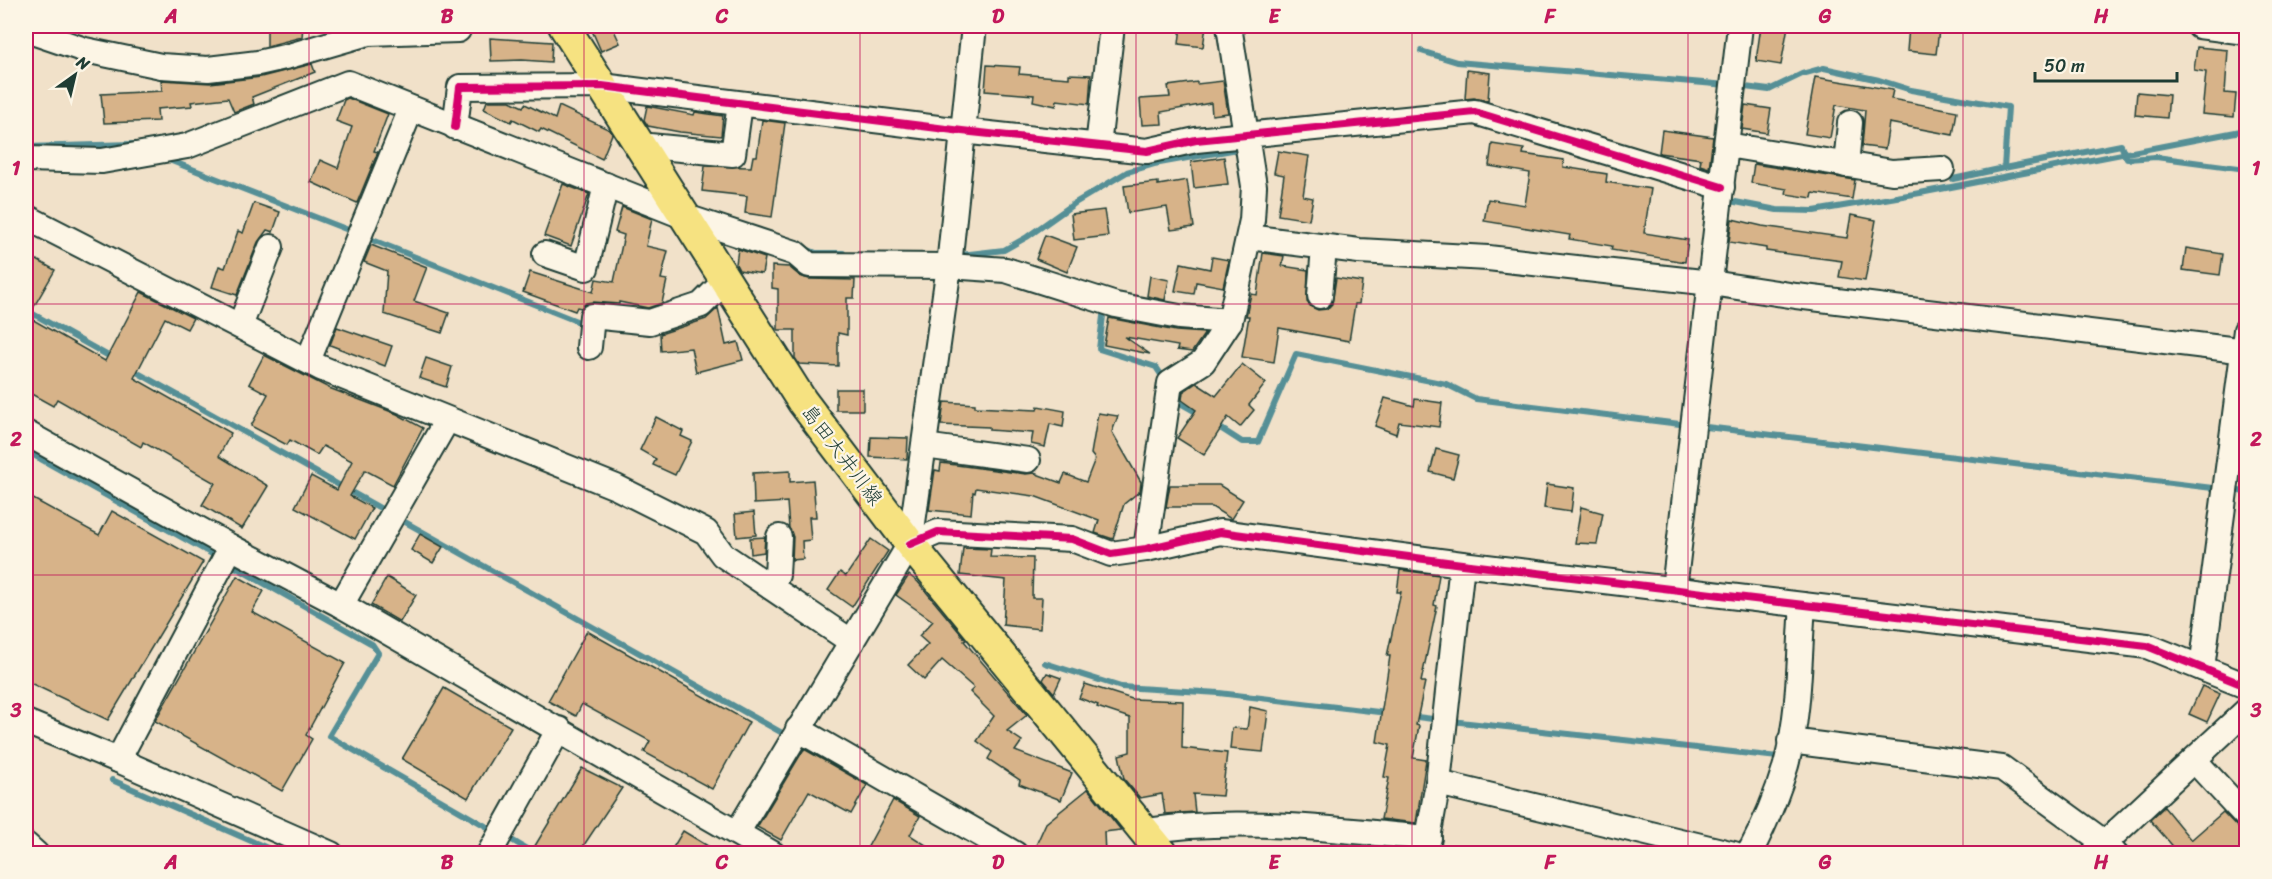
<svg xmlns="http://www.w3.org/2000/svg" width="2272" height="879" font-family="Sriracha,'Klee One',sans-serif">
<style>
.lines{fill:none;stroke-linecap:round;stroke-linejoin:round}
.stream{stroke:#558f96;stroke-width:6}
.building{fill:#d7b389;stroke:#1f3d34;stroke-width:1.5}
.minor-casing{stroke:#1f3d34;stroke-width:28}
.major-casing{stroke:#1f3d34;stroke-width:34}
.minor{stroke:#fcf5e5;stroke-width:24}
.major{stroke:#f6e281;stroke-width:30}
.cycleway-casing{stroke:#fcf5e5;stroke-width:11}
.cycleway{stroke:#d6006c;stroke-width:8}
.grid{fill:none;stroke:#c2185b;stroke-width:1.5;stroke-opacity:0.55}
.labels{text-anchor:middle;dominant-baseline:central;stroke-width:4.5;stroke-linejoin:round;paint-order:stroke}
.street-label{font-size:20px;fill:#1f3d34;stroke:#fcf5e5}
.neatline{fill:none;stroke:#c2185b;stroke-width:2}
.grid-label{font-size:20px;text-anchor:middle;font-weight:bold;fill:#c2185b}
</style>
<rect width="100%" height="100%" fill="#f1e1c9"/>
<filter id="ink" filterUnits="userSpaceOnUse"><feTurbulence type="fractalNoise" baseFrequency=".0167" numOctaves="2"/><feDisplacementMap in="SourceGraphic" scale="12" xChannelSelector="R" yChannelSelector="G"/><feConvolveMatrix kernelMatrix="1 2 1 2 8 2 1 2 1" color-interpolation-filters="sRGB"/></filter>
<g filter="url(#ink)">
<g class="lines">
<g class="stream">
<polyline points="1421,51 1457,62 1727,85"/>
<polyline points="1737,86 1769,90 1802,74 1824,68 1879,80 1911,90 2008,107 2004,168 1953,179"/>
<polyline points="26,147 133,144"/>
<polyline points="169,160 356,233"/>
<polyline points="2004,168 2121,145 2127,159 2156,157 2246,169"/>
<polyline points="1725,200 1777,210 1814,211 1920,193 2246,130"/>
<polyline points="365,237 584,324"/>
<polyline points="806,249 816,253 843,253"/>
<polyline points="961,255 1004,250 1027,237 1075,203 1127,172 1154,164 1243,148"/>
<polyline points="1104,308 1099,349 1156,367 1162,376 1161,381"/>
<polyline points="26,310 114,359"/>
<polyline points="131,369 389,513"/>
<polyline points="1173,399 1201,415"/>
<polyline points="1214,424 1242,442 1258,442 1296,354 1446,384 1476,399 1688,425"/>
<polyline points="1698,426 2221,489"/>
<polyline points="26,451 219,558"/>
<polyline points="2231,490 2246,492"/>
<polyline points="398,518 784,734"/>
<polyline points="228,563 372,644 378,653 329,736 496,832"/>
<polyline points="1045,663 1121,687 1219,693 1387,713"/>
<polyline points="1409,716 1441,720"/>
<polyline points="1451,721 1778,757"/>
<polyline points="112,780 281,854"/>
<polyline points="505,836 535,854"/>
<polyline points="2118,840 2131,854"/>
</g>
</g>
<g class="building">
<polygon points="267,26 303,26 302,37 267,46"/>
<polygon points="590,26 612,26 620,43 601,51"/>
<polygon points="1181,26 1206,26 1203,47 1179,44"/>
<polygon points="1761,26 1788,26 1781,65 1756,61"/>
<polygon points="1909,27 1939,30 1936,54 1907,51"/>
<polygon points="490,38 552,42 551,62 522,60 491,61"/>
<polygon points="2197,47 2228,50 2225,93 2236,94 2234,117 2202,114 2206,72 2194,70"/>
<polygon points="312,64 315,72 252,97 254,104 234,112 228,98 191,102 192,106 157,109 158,121 104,123 101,94 162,91 161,80 210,83 261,77"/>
<polygon points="987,65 1020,67 1019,74 1069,78 1069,74 1091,75 1089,104 1057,100 1056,106 1033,101 1034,95 985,91"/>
<polygon points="1467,70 1490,73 1488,101 1474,98 1465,99"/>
<polygon points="1815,77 1893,90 1891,99 1957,111 1953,135 1889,123 1885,149 1862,146 1865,110 1836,105 1830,138 1805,134"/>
<polygon points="1223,81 1228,113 1212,115 1211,103 1161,112 1162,124 1142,125 1140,99 1170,97 1168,86 1197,82 1197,84"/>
<polygon points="2137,92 2169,95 2167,118 2135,115"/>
<polygon points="348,98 388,114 374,151 378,152 375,159 357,203 311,182 320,160 338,168 352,127 336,121 344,100"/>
<polygon points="487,101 510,101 523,107 525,104 555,119 559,106 610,130 612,134 602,159 541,129 539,132 513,119 511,122 484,109"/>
<polygon points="1745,105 1771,109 1767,133 1742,129"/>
<polygon points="647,106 694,115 695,112 723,116 721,136 680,132 648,126 644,120"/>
<polygon points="762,120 785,123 772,217 745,213 747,196 702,191 705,166 751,167 753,156 757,156"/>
<polygon points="1662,130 1713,137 1709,168 1700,165 1701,159 1659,153"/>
<polygon points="1492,144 1524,149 1523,154 1564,160 1563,167 1607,174 1606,182 1651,189 1644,233 1688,240 1685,262 1611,250 1612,246 1569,239 1570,235 1484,221 1488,199 1525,205 1530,173 1489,166"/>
<polygon points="1278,151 1309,156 1303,196 1313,198 1309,220 1278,215 1284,175 1274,173"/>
<polygon points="1224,157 1228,184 1194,188 1191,162"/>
<polygon points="1754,164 1855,180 1852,199 1813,193 1812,198 1786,194 1787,189 1751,183"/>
<polygon points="1187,180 1194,227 1171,230 1167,207 1128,213 1124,186 1158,182 1158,185"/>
<polygon points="563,184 589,194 571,246 544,236"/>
<polygon points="254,203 280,212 273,232 267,230 258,242 237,295 212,287 219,266 225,268 238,231 243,233"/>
<polygon points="622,207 652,219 646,246 668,251 661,279 667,280 662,303 648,308 619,302 619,304 593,302 586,303 581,308 577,307 575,311 523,292 530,272 593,292 596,279 614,282 624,235 615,232"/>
<polygon points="1104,210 1108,236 1074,240 1071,214"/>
<polygon points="1851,215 1876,220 1865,281 1839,277 1842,261 1766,251 1766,248 1729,242 1732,219 1762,226 1847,238"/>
<polygon points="1045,235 1077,247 1067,272 1036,259"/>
<polygon points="371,245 427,267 414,301 449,313 442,333 384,314 387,271 364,262"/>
<polygon points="2186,248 2223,254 2220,275 2183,270"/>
<polygon points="738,249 765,258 762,274 739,270 736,264"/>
<polygon points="1263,253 1284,256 1282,266 1308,270 1307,302 1311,307 1318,310 1327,309 1332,304 1336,278 1362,282 1359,304 1355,304 1349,341 1279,328 1274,362 1242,357 1249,316 1246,316 1251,294 1257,295"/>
<polygon points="26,254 55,270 28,317 105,361 141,292 193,318 187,329 165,318 134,378 231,433 219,456 268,486 242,529 202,505 215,483 143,442 141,447 57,399 53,406 26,391"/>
<polygon points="1212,257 1229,260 1223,287 1196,282 1194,294 1175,291 1181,263 1210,269"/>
<polygon points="772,266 789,267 800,276 809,279 855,280 854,298 847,298 847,335 838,333 838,366 799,364 795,358 795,330 778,330 778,289 772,288"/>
<polygon points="1150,276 1169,280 1165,300 1147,296"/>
<polygon points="718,308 726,345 738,342 743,360 696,372 691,348 661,351 660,334 706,319"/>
<polygon points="1109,318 1176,331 1205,333 1192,352 1177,350 1178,346 1125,337 1150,354 1104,345"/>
<polygon points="337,327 392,346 385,366 330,345"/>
<polygon points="264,355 329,388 397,414 423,428 393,485 365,470 350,496 372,508 355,539 295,507 311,476 337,490 352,461 323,446 317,455 290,440 287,445 251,426 268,394 249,384"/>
<polygon points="426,358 452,367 446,387 419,378"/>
<polygon points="1242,364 1266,383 1249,405 1254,410 1240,427 1228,417 1204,455 1177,438 1196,410 1182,400 1183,392 1196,383 1216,396"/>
<rect x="836" y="389" width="27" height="21"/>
<polygon points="1385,398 1414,406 1415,399 1442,403 1439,427 1399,422 1396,434 1375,426"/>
<polygon points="944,402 975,404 975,407 1037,410 1038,406 1065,411 1063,427 1050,424 1045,447 1031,444 1033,433 989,430 989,427 941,425"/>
<polygon points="1098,413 1118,416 1112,432 1141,482 1140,491 1124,504 1113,539 1095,533 1099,520 1034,496 976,488 975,493 973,492 971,514 929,510 935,470 940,471 941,463 1026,474 1034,473 1061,483 1065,474 1086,482 1095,459 1091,454"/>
<polygon points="656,417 683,431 681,436 692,441 675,475 653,465 656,459 640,450"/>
<polygon points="871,437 908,438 907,459 870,457"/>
<polygon points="1436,449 1459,455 1453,478 1430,472"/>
<polygon points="790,471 790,482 813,480 816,517 809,517 811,540 802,541 803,559 792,560 793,537 789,528 787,502 754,504 753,473"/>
<polygon points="1547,484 1574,488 1571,512 1544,508"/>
<polygon points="1170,485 1219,485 1243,500 1231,519 1212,507 1166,507"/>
<polygon points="26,495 99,535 112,511 203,562 108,720 26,681"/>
<polygon points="1581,507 1603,513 1597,544 1575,543"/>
<polygon points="754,512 756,535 737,537 735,514"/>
<polygon points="420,534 443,547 433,563 411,550"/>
<polygon points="765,537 764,552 751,554 750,538"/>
<polygon points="871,539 888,551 852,607 828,590 840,572 846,576"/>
<polygon points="963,548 991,549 990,557 1033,558 1032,598 1042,598 1040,629 1003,625 1006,580 960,575"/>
<polygon points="1400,570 1439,575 1434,605 1437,606 1421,682 1425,682 1416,725 1419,726 1413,758 1426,760 1416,823 1381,819 1389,778 1384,777 1390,745 1377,742 1390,656 1387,656 1401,592 1397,592"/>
<polygon points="909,575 918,582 966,640 964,641 1027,715 1007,731 1022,741 1015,751 1072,773 1061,800 1019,784 1020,780 988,759 992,752 977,741 994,716 970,692 974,688 942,660 924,680 908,665 928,644 919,636 933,621 896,595"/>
<polygon points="237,576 264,591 252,612 345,663 306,735 312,739 282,791 155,721"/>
<polygon points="387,577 416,595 400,622 371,605"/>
<polygon points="587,631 749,722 712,789 644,752 650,741 582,704 576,716 548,701"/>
<polygon points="1047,673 1061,678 1054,693 1043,680"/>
<polygon points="1085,684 1132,699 1183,701 1182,748 1227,753 1222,796 1193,794 1195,812 1165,814 1162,794 1140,798 1124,779 1119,755 1130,752 1130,718 1097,707 1098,705 1079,698"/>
<polygon points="2202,686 2220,694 2207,722 2189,714"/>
<polygon points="444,688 511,727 468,798 402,759"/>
<polygon points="1250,707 1268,711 1263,752 1230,749 1232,728 1247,729"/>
<polygon points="804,749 867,785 851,814 809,791 781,840 757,827"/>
<polygon points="582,768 622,788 578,854 530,854"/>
<polygon points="1088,789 1121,830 1104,832 1105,854 1032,854 1046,823"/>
<polygon points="893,800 920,816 910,835 940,854 864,854"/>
<polygon points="2164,807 2191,840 2223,812 2247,837 2247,854 2177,854 2178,852 2150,820"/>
<polygon points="683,831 721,854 669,854"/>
<polygon points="1376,847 1400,850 1399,854 1375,854"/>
</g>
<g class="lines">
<g class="minor-casing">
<g id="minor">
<polyline points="2199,26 2246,32"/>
<polyline points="26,30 85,50 161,66 208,69 258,63 289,56 368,33 458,30 458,26"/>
<polyline points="455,127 460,87 602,86 962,131 1147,151 1196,140 1475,112 1722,187"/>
<polyline points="639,145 733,154 740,104"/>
<polyline points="1727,145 1892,172 1942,169"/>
<polyline points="1098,146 1112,26"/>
<polyline points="26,159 102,161 187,146 348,83 683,216 795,253 809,265 949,266 1006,270 1116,305 1179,317 1230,321"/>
<polyline points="1846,165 1850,123"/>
<polyline points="26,217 321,368 616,487 706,532 723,555 852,642"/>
<polyline points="1249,237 1359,251 1488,258 1711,283 1796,296 2246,351"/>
<polyline points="545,254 586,268 606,185"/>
<polyline points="1320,296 1324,247"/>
<polyline points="240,326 271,247"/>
<polyline points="589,347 592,316 650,322 701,305 725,281"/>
<polyline points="308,361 411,109"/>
<polyline points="26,433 231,547 341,605 773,854"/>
<polyline points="924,446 1028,460"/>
<polyline points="910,544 938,532 1072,539 1111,554 1146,549 1220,532 1462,564 2147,646 2246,686"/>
<polyline points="1146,549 1170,383 1203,362 1230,321 1252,220 1254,186 1229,26"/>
<polyline points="771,587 777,575 779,537"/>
<polyline points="1674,589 1740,26"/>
<polyline points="341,605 447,420"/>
<polyline points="2202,668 2246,330"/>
<polyline points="26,722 118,760 331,854"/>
<polyline points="798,729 1015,854"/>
<polyline points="1790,741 2002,768 2105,843 2115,854"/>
<polyline points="118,760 231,547"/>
<polyline points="2194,760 2246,816"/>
<polyline points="1438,783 1734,854"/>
<path d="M1146 831C1239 816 1335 830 1429 838"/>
<polyline points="737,833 910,544 949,266 974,26"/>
<polyline points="26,845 36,854"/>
<polyline points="2095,852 2246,711"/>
<polyline points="489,854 559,729"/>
<polyline points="1425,854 1438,783 1462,564"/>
<path d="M1749 854C1764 826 1777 795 1786 765 1800 713 1799 657 1803 605"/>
</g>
</g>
<g class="major-casing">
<polyline id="major" points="564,26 802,401 910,544 1163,854"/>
</g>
<use href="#minor" class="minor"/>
<use href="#major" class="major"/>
<g class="cycleway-casing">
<g id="cycleway">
<polyline points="455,127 460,87 602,86 962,131 1147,151 1196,140 1475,112 1722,187"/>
<polyline points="910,544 938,532 1072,539 1111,554 1146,549 1220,532 1462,564 2147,646 2246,686"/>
</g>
</g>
<use href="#cycleway" class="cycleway"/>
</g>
</g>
<path class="grid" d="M309 26V854M584 26V854M860 26V854M1136 26V854M1412 26V854M1688 26V854M1963 26V854M26 304H2246M26 575H2246"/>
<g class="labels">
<g class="street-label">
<text transform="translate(842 455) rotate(53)">島田大井川線</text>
</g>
</g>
<rect width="2272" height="879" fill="none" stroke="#fcf5e5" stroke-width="66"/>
<g transform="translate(75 75) rotate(34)" stroke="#fcf5e5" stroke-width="4.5" paint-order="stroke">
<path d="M0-4.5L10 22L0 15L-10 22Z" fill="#1f3d34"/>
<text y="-9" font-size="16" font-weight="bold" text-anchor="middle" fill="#1f3d34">N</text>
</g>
<path d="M2035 72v9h142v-9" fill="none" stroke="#1f3d34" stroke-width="3"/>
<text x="2044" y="72" font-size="18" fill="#1f3d34" stroke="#fcf5e5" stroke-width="4.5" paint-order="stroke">50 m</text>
<rect x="33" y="33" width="2206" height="813" class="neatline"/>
<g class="grid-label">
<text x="171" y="23">A</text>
<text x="447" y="23">B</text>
<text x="722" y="23">C</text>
<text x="998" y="23">D</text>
<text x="1274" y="23">E</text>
<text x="1550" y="23">F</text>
<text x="1825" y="23">G</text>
<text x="2101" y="23">H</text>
<text x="16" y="175">1</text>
<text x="2256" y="175">1</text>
<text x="16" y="446">2</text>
<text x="2256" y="446">2</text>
<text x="16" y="717">3</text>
<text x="2256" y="717">3</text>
<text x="171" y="869">A</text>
<text x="447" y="869">B</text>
<text x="722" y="869">C</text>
<text x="998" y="869">D</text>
<text x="1274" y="869">E</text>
<text x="1550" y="869">F</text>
<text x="1825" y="869">G</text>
<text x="2101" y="869">H</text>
</g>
</svg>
